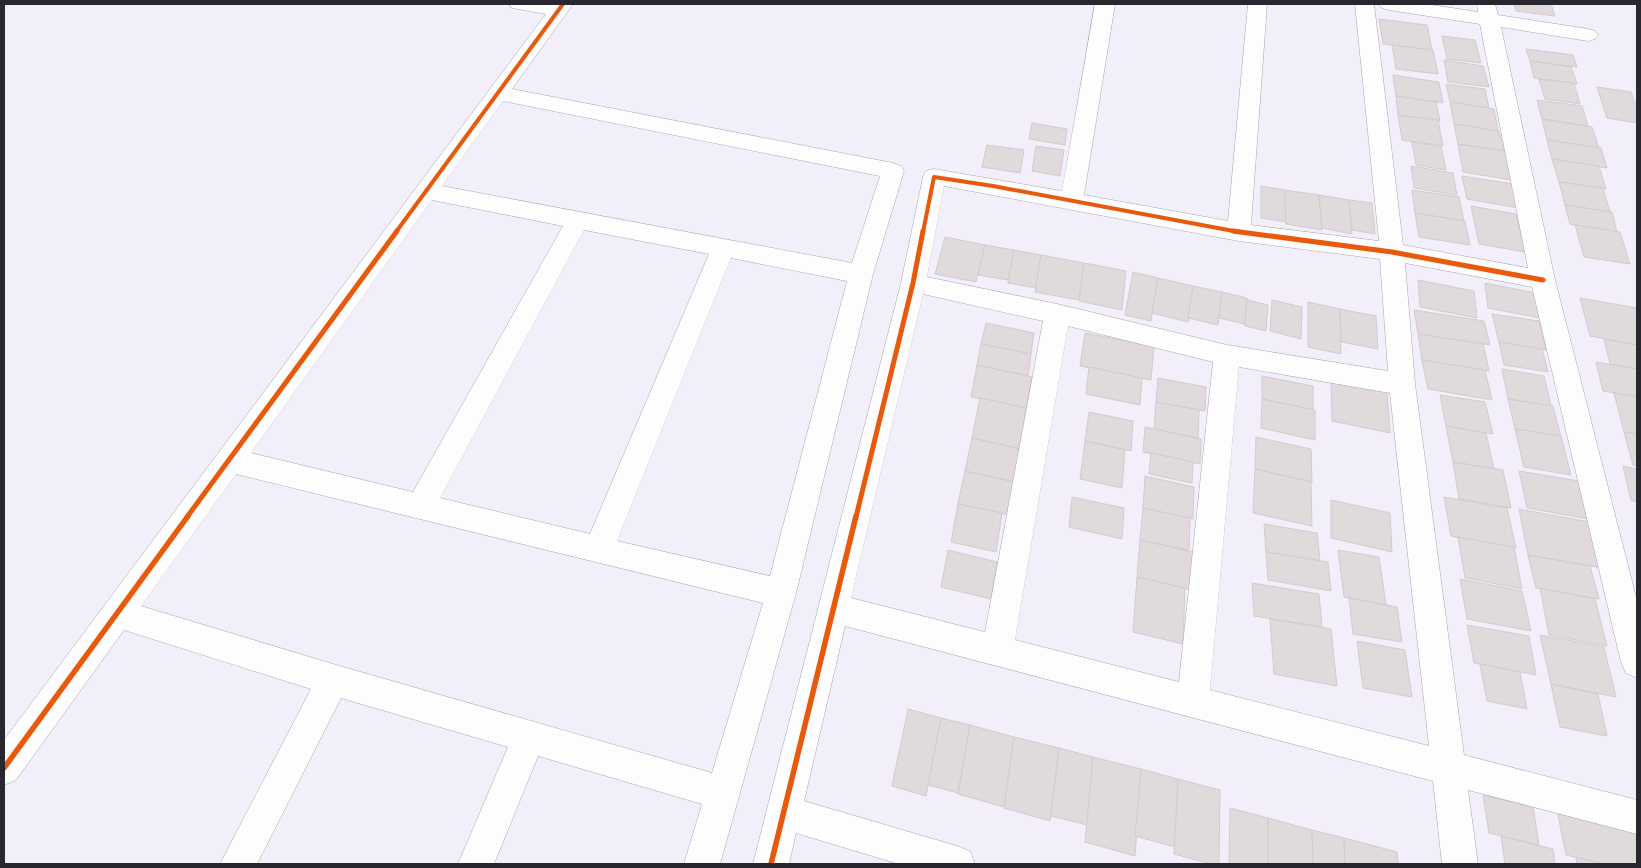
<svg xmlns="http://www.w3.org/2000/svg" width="1641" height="868" font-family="Overpass,sans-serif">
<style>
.building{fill:#e0dadc;stroke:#d2cbcf}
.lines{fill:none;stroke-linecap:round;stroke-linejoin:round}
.street-casing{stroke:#a7a5ae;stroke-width:1}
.street{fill:#fdfdfe;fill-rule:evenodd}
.cycleway-far2-casing{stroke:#fcfcfc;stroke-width:6}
.cycleway-far1-casing{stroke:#fcfcfc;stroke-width:8}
.cycleway-casing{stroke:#fcfcfc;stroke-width:9}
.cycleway-far2{stroke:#e8590c;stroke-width:4}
.cycleway-far1{stroke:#e8590c;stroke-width:5}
.cycleway{stroke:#e8590c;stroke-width:5.5}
</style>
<rect width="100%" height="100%" fill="#f2effa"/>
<g class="building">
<polygon points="1514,4 1551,4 1555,16 1516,11"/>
<polygon points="1379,19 1427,25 1432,50 1383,44"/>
<polygon points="1442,36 1475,40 1481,63 1447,59"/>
<polygon points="1392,45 1433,50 1438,74 1396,69"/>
<polygon points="1526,49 1573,55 1577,67 1530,61"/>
<polygon points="1444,60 1483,66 1489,87 1448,82"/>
<polygon points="1530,61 1571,67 1577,84 1534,78"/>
<polygon points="1393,75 1439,82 1443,103 1396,96"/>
<polygon points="1539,79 1574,83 1580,104 1545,99"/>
<polygon points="1446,84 1485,89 1489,108 1450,102"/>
<polygon points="1597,87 1631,92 1637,108 1637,123 1607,118"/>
<polygon points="1396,96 1436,102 1440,121 1398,115"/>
<polygon points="1537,100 1582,106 1588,126 1542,119"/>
<polygon points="1450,102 1494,109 1498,131 1454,124"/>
<polygon points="1398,115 1438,120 1443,146 1402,140"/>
<polygon points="1542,119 1592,127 1599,148 1547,140"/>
<polygon points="1032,123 1067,129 1065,145 1029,139"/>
<polygon points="1454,124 1499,131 1504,151 1458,144"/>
<polygon points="1547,140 1601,148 1607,168 1552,159"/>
<polygon points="1412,142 1441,146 1446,170 1416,165"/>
<polygon points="1458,144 1505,151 1511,180 1463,172"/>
<polygon points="987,145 1024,150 1020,173 982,167"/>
<polygon points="1036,146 1064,150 1060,176 1032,171"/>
<polygon points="1552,159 1599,166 1606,189 1559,182"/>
<polygon points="1411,166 1453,173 1457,195 1414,188"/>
<polygon points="1462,176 1513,184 1518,208 1467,199"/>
<polygon points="1559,182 1603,188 1610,212 1565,205"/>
<polygon points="1261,186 1285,190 1287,222 1261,218"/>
<polygon points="1285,190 1319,195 1322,230 1286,224"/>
<polygon points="1412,190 1459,197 1464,221 1415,213"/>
<polygon points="1319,195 1349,200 1352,234 1322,228"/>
<polygon points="1349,200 1372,203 1375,234 1352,230"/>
<polygon points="1565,205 1612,212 1617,232 1570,224"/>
<polygon points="1471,206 1516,214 1525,252 1479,244"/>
<polygon points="1415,213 1465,221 1470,245 1419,237"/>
<polygon points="1575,225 1620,232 1630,264 1584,257"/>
<polygon points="945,237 985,245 976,282 935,274"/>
<polygon points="985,245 1014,250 1008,280 978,275"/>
<polygon points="1014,250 1041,255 1036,288 1008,283"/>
<polygon points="1041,255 1084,263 1079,300 1035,292"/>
<polygon points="1084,263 1126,271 1122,310 1079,301"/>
<polygon points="1133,272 1158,278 1151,321 1125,315"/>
<polygon points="1158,278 1193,286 1188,322 1152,313"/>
<polygon points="1418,280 1474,291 1477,318 1420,307"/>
<polygon points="1485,283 1536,293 1540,318 1488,308"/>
<polygon points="1193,286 1222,292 1218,325 1188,318"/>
<polygon points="1222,292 1247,298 1245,324 1219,318"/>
<polygon points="1580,298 1637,308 1637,345 1590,336"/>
<polygon points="1247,300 1268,305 1266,331 1245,326"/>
<polygon points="1272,300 1302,307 1301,339 1270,331"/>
<polygon points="1308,302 1340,309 1341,354 1308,347"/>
<polygon points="1340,309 1376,316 1378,349 1341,342"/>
<polygon points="1414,310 1484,321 1490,345 1418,334"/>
<polygon points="1492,314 1539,321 1546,350 1499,342"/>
<polygon points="986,323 1034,333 1031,354 981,344"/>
<polygon points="1085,333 1154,346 1151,380 1080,366"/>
<polygon points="1418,334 1483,344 1489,371 1422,360"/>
<polygon points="1604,339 1637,345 1637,369 1610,364"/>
<polygon points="1499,342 1542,349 1548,372 1504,365"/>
<polygon points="981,344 1031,354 1028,376 977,365"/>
<polygon points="1422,360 1485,370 1492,400 1428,389"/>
<polygon points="1596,362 1637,369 1637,397 1603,391"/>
<polygon points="977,365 1032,377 1026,408 971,397"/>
<polygon points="1089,367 1142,378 1140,405 1086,394"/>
<polygon points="1502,369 1544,376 1551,406 1508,399"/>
<polygon points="1262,376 1313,386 1313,410 1262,399"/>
<polygon points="1158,378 1206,387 1205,411 1156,402"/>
<polygon points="1331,380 1387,392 1390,433 1332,421"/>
<polygon points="1614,393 1637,397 1637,434 1624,432"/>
<polygon points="1440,395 1485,402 1493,434 1446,426"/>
<polygon points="980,398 1026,408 1020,449 972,438"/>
<polygon points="1262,399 1315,410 1315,440 1261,428"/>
<polygon points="1508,399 1553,406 1561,437 1515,429"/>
<polygon points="1156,402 1199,410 1198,438 1154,429"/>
<polygon points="1089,412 1133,421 1131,451 1085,441"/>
<polygon points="1446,426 1486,433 1494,469 1453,462"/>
<polygon points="1145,427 1201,439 1200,464 1143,452"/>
<polygon points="1515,429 1561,436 1571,475 1524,467"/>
<polygon points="1624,432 1637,434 1637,466 1633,465"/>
<polygon points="1256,437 1311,449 1312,482 1255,469"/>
<polygon points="972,438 1020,449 1015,482 965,471"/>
<polygon points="1085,441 1125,450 1122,488 1080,479"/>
<polygon points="1151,453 1193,462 1192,483 1149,474"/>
<polygon points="1453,462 1503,470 1511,508 1459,499"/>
<polygon points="1623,466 1637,469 1637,502 1631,500"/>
<polygon points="1255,469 1311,482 1312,526 1253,513"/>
<polygon points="965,471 1014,482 1009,515 958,504"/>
<polygon points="1519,471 1579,481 1588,519 1527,508"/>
<polygon points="1145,476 1194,487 1193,519 1143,508"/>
<polygon points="1072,497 1124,508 1122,539 1069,527"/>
<polygon points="1444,497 1507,508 1516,548 1451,536"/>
<polygon points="1331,500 1390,513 1392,552 1331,538"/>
<polygon points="958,504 1002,513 996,552 951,542"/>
<polygon points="1143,508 1190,518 1189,550 1140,540"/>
<polygon points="1519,509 1590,522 1602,568 1528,555"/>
<polygon points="1264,524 1317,533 1320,561 1266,552"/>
<polygon points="1458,537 1514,547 1522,589 1465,578"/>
<polygon points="1140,540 1193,552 1192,590 1137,577"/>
<polygon points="948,550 997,562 991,599 941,587"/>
<polygon points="1338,550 1379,557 1386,605 1344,597"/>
<polygon points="1266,552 1328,562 1331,591 1268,580"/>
<polygon points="1528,555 1590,566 1599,599 1536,588"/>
<polygon points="1137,577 1185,588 1183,644 1133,632"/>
<polygon points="1460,579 1522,591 1531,631 1467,619"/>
<polygon points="1252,583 1319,594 1322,627 1254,616"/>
<polygon points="1540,588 1595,599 1607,646 1549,635"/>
<polygon points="1349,598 1397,607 1402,642 1353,634"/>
<polygon points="1270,619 1331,629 1337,686 1274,674"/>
<polygon points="1467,625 1529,636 1536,675 1474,663"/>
<polygon points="1540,635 1604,647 1616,697 1551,684"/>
<polygon points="1357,641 1405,650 1412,697 1363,688"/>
<polygon points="1480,664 1520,672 1527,709 1487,701"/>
<polygon points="1551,684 1598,694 1607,736 1560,727"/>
<polygon points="908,709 941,718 926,796 892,786"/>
<polygon points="941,718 970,725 958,793 928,785"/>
<polygon points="970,725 1014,737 1004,807 958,794"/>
<polygon points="1014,737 1059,748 1050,821 1004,808"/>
<polygon points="1059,748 1093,757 1087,825 1051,816"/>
<polygon points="1093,757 1141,769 1135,856 1085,842"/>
<polygon points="1141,769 1178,779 1175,847 1135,836"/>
<polygon points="1178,779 1220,790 1219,864 1211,864 1174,854"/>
<polygon points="1483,795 1533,807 1539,845 1489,833"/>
<polygon points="1230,808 1268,818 1268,864 1229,864"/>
<polygon points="1557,810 1636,828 1637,864 1604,864 1566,855"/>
<polygon points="1268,818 1312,830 1313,864 1268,864"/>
<polygon points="1312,830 1344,838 1345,864 1313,864"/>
<polygon points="1501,836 1553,849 1555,864 1505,864"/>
<polygon points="1344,838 1397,852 1398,864 1345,864"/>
<polygon points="1576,857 1604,864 1577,864"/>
</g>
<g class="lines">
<g class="street-casing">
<g id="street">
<path d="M509 4H573L512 89 893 163 901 166 904 171 873 274 796 593 720 864H684L702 804 538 756 494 864H458L508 747 341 698 257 864H220L311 689 124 630 16 780 4 785V740L546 14 512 8ZM503 101 880 176 852 263 442 186ZM432 200 563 226 413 492 251 453ZM584 230 709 254 590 534 440 498ZM731 258 847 281 770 576 617 541ZM236 474 763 603 712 773 333 664 141 606Z"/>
<path d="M1095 4H1115L1084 195 1228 221 1248 4H1267L1251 225 1379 241 1355 4H1374L1403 245 1528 268 1480 24 1389 10 1382 8 1379 4H1425L1478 12 1477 4H1495L1498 15 1588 29 1595 31 1598 35 1595 39 1588 41 1501 27 1555 280 1637 601V678L1626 673 1621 662 1532 287 1405 263 1415 384 1464 755 1637 800V834L1468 790 1478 864H1442L1433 781 845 626 804 801 957 846 970 851 975 864H899L796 833 789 864H753L901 283 923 177 926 171 934 169 1062 191ZM944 186 1239 241 1380 259 1388 371 1227 345 1057 304 927 277ZM923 294 1043 321 985 632 851 598ZM1068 326 1213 362 1179 682 1015 640ZM1239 367 1390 393 1429 746 1210 690Z"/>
</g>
</g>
<use href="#street" class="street"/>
<g class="cycleway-far2-casing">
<g id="cycleway-far2">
<polyline points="396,232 563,4"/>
<polyline points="923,232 934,177 993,186 1239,232"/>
</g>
</g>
<g class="cycleway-far1-casing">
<g id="cycleway-far1">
<polyline points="1233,231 1392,252 1543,280"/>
<polyline points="187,517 397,231"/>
<polyline points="856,517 913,283 923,231"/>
</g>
</g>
<g class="cycleway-casing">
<g id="cycleway">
<polyline points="4,768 188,516"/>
<polyline points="771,864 856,516"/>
</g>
</g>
<use href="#cycleway-far2" class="cycleway-far2"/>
<use href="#cycleway-far1" class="cycleway-far1"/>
<use href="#cycleway" class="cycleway"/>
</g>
<rect width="1641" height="868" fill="none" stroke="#28262e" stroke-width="10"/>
</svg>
